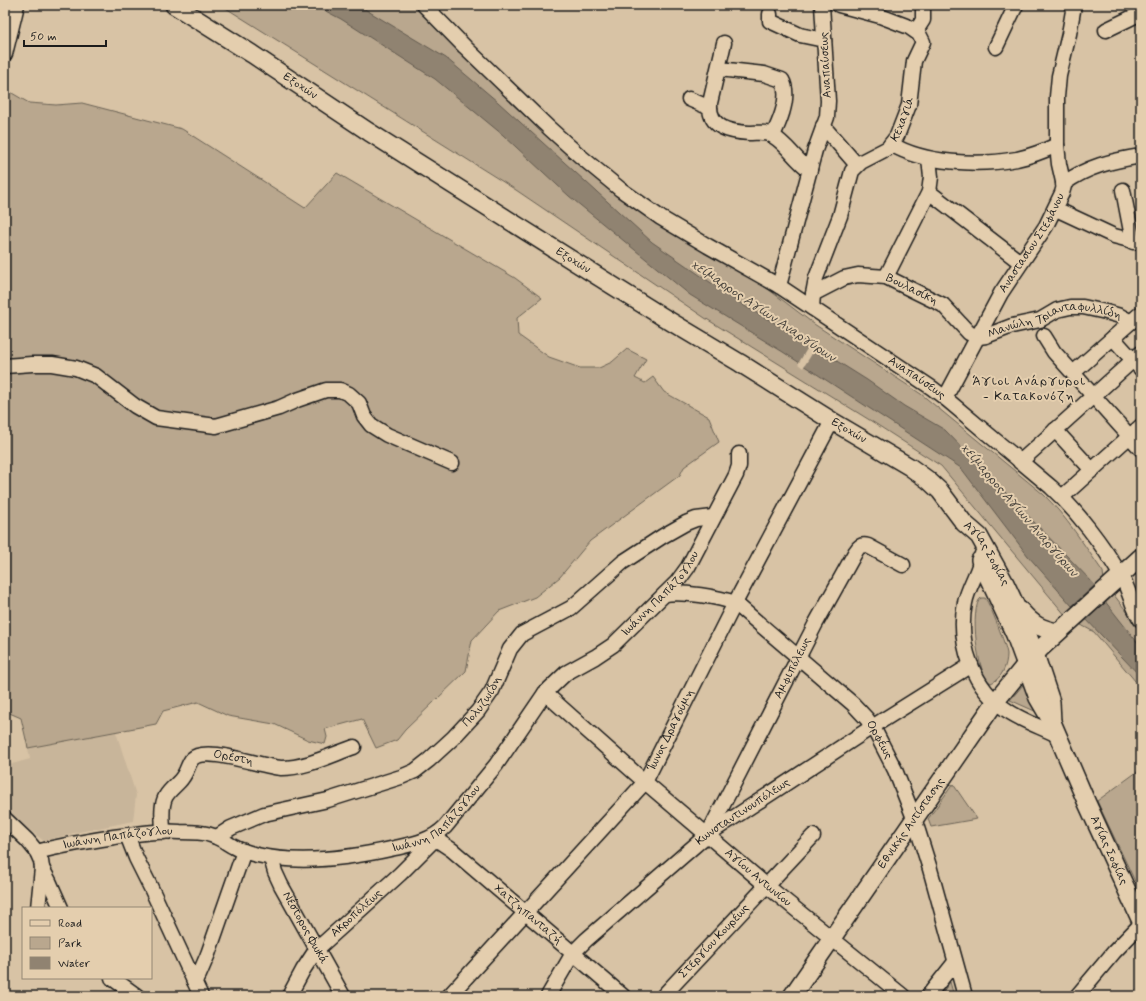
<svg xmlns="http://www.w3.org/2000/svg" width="1146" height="1001" font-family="Mynerve,sans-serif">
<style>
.built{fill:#c8b59a}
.green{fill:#b9a78e;stroke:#6a6255}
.water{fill:#908371;stroke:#625a4f}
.pier{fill:#d8c3a5}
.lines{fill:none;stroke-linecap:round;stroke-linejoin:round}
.minor-casing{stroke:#1c1c1c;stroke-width:17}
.major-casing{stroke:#1c1c1c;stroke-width:20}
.minor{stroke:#e4ceae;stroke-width:14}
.major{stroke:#e4ceae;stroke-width:17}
.labels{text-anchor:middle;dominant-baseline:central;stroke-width:4;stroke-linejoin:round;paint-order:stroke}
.street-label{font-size:12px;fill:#1c1c1c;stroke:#e4ceae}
.water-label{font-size:13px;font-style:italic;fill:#45403a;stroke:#e4ceae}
.neighbourhood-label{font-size:13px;letter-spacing:1px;fill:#1c1c1c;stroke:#e4ceae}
</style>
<rect width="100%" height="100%" fill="#d8c3a5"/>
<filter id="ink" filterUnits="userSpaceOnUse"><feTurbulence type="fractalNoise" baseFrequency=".025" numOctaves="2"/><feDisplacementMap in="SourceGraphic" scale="8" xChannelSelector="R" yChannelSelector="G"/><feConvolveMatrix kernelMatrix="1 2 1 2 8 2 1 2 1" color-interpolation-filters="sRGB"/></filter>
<g filter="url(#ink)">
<polygon class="built" points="116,732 136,795 133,821 74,833 44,841 5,811 5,766 30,759 28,748"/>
<g class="green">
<path d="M221 5H419L559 143 760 283 814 324 921 394 1043 494C1067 517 1084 545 1103 572L1104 580 1066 616 941 466 876 424 705 318 516 190Z"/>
<polygon points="5,89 29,103 56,105 82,103 182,129 305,208 337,173 515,278 542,298 517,318 518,335 549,357 580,368 599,368 612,362 627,349 646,359 635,378 645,383 653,377 664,392 709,417 719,442 684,467 680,475 590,541 560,577 535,597 499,611 472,640 466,671 405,730 397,740 376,748 362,719 325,729 327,737 325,744 308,740 274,724 228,716 198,702 163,711 156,724 28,748 21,718 5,711"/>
<polygon points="1114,595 1141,630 1141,688 1094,632 1081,625"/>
<path d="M981 598H985C991 606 1006 645 1007 654 1007 665 1002 679 991 683 977 678 969 606 981 598Z"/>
<polygon points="1023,685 1026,685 1037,712 1010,700"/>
<polygon points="1141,769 1141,894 1097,801"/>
<polygon points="953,784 977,819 931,827 928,819"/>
<polygon points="950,982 954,996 940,996"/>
</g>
<g class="water">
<polygon points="314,5 358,5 446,58 498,102 652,242 746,307 789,331 867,380 904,406 945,430 1095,585 1072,606 1028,556 961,468 783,352 690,295 569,196 503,135 435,79 341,19"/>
<polygon points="1104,600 1141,647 1141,677 1084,617"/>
</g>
<polygon class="pier" points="811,342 817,346 803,368 798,364"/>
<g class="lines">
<g class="minor-casing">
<g id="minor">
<path id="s1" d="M424 5 465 47 549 128 580 156 620 189 661 218 708 246 779 286 932 388 945 398 1051 487C1077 511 1103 545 1121 576 1130 590 1131 606 1141 620"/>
<polyline points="770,14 770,21 800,35 824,40"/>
<polyline points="1106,30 1141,13"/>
<polyline points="916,31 923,20 923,5"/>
<path d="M724 43 710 103C708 128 730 132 749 133 758 133 766 131 773 136 788 145 796 161 810 170"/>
<polyline points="996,47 1016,5"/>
<polyline points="5,54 17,5"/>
<path d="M719 69 764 74 782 80C791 96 780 121 773 135"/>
<polyline points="689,99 710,108"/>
<polyline points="823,126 857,165"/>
<path d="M891 144C924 164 979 166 1017 159 1031 156 1044 151 1057 145"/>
<path d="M1063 184C1088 166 1111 161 1141 156"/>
<polyline points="1123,190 1133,242"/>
<polyline points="929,192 1020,262"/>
<polyline points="1056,209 1114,236 1141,243"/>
<polyline points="886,277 929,192 931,177 929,159"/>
<polyline points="779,286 815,150 827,117 828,101 822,5"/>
<path id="s2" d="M813 294 844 278 858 275 886 277 943 305 969 333 979 337 986 336 1012 326 1040 320 1057 310 1070 307H1083L1106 312 1120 316 1131 322"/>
<path id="s3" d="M812 308 813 294 816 278 840 216 852 171 861 162 888 148 897 136 909 105 914 61 923 42 919 34 909 27 880 16 839 5"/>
<polyline points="1044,336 1054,352 1141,449"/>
<polyline points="1113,338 1141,369"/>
<polyline points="5,366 32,364 52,364 76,368 96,376 135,406 156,418 216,426 279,408 297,400 326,390 340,390 349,394 359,403 364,416 371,425 387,435 452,463"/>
<polyline points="1073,373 1141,313"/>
<path id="s4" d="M945 398 1001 293 1046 226 1062 193 1064 186 1059 164 1057 145V97L1059 76 1069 34 1074 5"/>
<polyline points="1055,430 1092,470"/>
<polyline points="1020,462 1141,353"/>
<polyline points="1062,497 1141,426"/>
<path d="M982 554C980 571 968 586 965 603 957 643 973 689 1008 711 1023 721 1041 727 1057 735"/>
<path id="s5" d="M665 594C682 591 719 597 735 603L853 704 867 719 876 733 895 770 914 818 930 869 965 996"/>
<path id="s6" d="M545 693 645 782 767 886 903 996"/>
<polyline points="5,819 27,840 37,852 41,861 42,868 38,908"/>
<path id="s7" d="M163 832C163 821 160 806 166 796 170 789 178 784 182 778 187 772 188 764 192 759 205 745 262 767 281 768 306 768 331 755 354 747"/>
<path id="s8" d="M709 832 816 623 856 551C859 546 862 544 868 546L903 565"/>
<polyline points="127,835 136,858 151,888 201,996"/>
<path id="s9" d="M217 837 231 828 264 814 328 800 401 777 415 771 429 760 453 738 478 711 492 691 510 649 522 634 571 608 623 562 663 536 686 523 696 519 713 517"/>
<path id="s10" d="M431 838 440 842 452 850 623 996"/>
<path id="s11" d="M37 852C62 845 88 841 114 837 136 834 158 830 180 832 192 832 205 832 216 837 222 839 228 844 234 847 241 851 250 853 257 855 302 865 351 858 395 848 413 844 431 841 445 827L496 765 545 693 566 673 595 657 613 645 677 582 688 567 736 475 739 466V454"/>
<path id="s12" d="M271 858 275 872 281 885 343 996"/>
<polyline points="42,868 49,881 61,908"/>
<polyline points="112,978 137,996"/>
<polyline points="194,981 199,975 208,954 244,851"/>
<path id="s13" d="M289 996 303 970 316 950 400 874 435 839"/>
<path id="s14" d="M449 996 645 782 735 603 832 421"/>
<path id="s15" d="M548 996 573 953 586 940 707 835 872 727 971 665"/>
<path id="s16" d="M663 996 813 836"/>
<polyline points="928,996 955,962"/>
<polyline points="1077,996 1114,952 1141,924"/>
</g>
</g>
<g class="major-casing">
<g id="major">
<path id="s17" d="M174 5 252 54 369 132 575 262 663 317 740 363 832 421 910 467 928 480 940 491 964 523 979 536 1005 583 1021 617 1035 654 1051 702 1052 722"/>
<path id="s18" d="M980 560 1015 635 1038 698 1052 722 1086 801 1141 921"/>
<path d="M1021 611C1033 625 1041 629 1058 632"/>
<path id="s19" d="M792 996 996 701 1026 664 1041 648 1141 557"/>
</g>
</g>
<use href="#minor" class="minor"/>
<use href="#major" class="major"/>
</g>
</g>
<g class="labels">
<g class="street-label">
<text transform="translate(826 65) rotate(-93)">Αναπαύσεως</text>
<text stroke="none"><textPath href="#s17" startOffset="150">Εξοχών</textPath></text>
<text stroke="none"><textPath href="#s3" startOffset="219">Κεχαγιά</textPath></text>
<text stroke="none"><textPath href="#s4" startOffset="178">Αναστασίου Στεφάνου</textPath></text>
<text stroke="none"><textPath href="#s17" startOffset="474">Εξοχών</textPath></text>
<text stroke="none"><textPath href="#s2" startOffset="106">Βουλασίκη</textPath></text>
<text stroke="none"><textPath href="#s2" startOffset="269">Μανώλη Τριανταφυλλίδη</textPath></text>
<text stroke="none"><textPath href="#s1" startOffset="621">Αναπαύσεως</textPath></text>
<text stroke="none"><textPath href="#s17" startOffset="798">Εξοχών</textPath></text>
<text stroke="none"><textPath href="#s17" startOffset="986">Αγίας Σοφίας</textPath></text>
<text stroke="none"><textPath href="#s11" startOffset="742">Ιωάννη Παπάζογλου</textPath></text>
<text stroke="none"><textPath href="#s8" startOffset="184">Αμφιπόλεως</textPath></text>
<text stroke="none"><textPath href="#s9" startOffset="307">Πολυζωίδη</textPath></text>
<text stroke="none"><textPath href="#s14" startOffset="348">Ίωνος Δραγούμη</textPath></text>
<text stroke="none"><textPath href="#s5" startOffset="271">Ορφέως</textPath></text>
<text stroke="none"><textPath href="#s7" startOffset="125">Ορέστη</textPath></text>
<text stroke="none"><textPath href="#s15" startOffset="271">Κωνσταντινουπόλεως</textPath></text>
<text stroke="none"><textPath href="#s11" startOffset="418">Ιωάννη Παπάζογλου</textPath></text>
<text stroke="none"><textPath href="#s19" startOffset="210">Εθνικής Αντίστασης</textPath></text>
<text stroke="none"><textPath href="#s11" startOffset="82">Ιωάννη Παπάζογλου</textPath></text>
<text stroke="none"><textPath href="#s18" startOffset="318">Αγίας Σοφίας</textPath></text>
<text stroke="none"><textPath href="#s6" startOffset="282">Αγίου Αντωνίου</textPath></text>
<text stroke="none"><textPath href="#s13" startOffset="108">Ακροπόλεως</textPath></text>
<text stroke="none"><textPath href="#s10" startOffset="124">Χατζηπανταζή</textPath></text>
<text stroke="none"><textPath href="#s12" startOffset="78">Νέστορος Φωκά</textPath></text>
<text stroke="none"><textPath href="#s16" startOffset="75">Στεργίου Κουρέως</textPath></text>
</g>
<g class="water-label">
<text transform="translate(763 311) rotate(34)">χείμαρρος Αγίων Αναργύρων</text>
<text transform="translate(1019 510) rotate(49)">χείμαρρος Αγίων Αναργύρων</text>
</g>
<g class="neighbourhood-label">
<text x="1029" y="381">Άγιοι Ανάργυροι<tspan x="1029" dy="15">- Κατακονόζη</tspan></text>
</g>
</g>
<rect width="1146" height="1001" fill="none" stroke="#e4ceae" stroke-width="20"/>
<rect x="10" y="10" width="1126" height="981" fill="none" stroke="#1c1c1c" stroke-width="1.5" filter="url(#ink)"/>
<rect x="22" y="907" width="130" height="72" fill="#e4ceae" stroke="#948774"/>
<rect x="30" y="920" width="20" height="6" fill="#e4ceae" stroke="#948774"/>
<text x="58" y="927" font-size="12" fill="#1c1c1c">Road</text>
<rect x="30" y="937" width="20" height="12" fill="#b9a78e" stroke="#948774"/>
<text x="58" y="947" font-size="12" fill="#1c1c1c">Park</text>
<rect x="30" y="957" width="20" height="12" fill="#908371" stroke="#948774"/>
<text x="58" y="967" font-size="12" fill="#1c1c1c">Water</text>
<path d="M24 40v6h82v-6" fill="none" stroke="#1c1c1c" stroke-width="2"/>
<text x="30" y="40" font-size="12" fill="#1c1c1c" stroke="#e4ceae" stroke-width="3" paint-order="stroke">50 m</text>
</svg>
